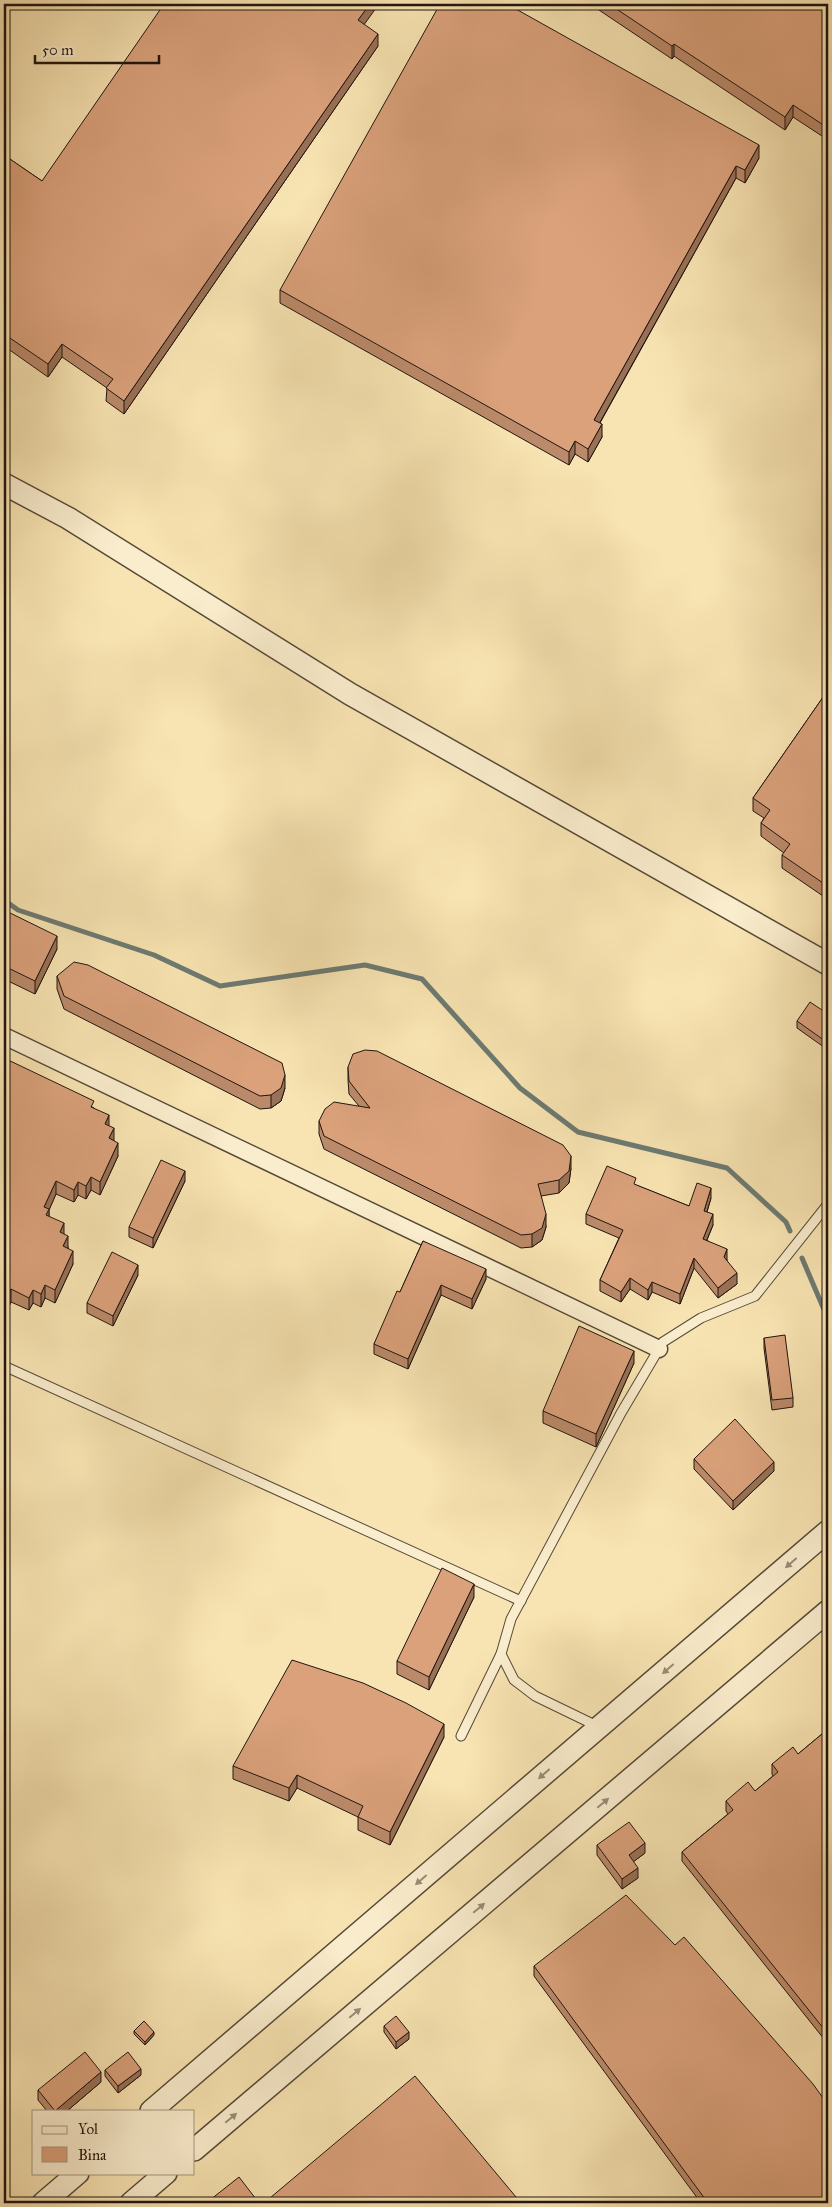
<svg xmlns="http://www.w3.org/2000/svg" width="832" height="2207" font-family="'IM FELL Great Primer',serif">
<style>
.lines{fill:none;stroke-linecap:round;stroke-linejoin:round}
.stream{stroke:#6d7a72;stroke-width:5}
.service-casing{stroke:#564938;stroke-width:11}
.minor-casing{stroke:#564938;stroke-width:19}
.tertiary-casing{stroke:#564938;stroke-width:24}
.service{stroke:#faedcd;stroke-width:9}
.minor{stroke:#faedcd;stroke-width:16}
.tertiary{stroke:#faedcd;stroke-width:21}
.wall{fill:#bb8a6a;stroke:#20150f}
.shaded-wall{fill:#997156;stroke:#20150f}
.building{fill:#daa17b;stroke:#20150f}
.oneway{fill:#988c78}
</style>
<rect width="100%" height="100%" fill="#f8e4b2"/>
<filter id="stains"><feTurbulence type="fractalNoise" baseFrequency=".004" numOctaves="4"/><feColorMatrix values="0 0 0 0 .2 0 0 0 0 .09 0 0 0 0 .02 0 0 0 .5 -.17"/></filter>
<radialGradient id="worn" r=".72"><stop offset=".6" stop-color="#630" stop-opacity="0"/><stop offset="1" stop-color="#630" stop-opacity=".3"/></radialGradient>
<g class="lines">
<g class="stream">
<polyline points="4,900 18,910 154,955 220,986 365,965 422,979 520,1088 578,1132 727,1168 786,1222 790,1231"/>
<polyline points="802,1258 828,1319"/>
</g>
<g class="service-casing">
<g id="service">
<polyline points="4,1366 521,1601"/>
<polyline points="599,1727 535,1696 514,1680 501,1654 511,1619 621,1413 663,1342 701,1318 755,1296 828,1204"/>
<polyline points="461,1736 501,1654"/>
</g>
</g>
<g class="minor-casing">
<polyline id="minor" points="4,1036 659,1349"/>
</g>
<g class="tertiary-casing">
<g id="tertiary">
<polyline points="4,484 68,518 350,694 828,964"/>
<polyline points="151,2111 828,1531"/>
<polyline points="194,2150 828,1611"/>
<polyline points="43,2203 78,2173"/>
<polyline points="131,2203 166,2173"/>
</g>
</g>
<use href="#service" class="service"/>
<use href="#minor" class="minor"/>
<use href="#tertiary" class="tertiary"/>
</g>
<g class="wall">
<polygon points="557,4 571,4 567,10"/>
<polygon points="590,4 828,4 828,140 793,117 785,130 674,56 672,59"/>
<polygon points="364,25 378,46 124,414 106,401 107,388 62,357 48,377 4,346 4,155 42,181"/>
<polygon points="759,158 745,183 736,178 600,423 602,437 588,462 575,454 569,465 280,303 280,290"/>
<polygon points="828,690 823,896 782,868 782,855 784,853 761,836 761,823 764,818 753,811 753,798"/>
<polygon points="4,910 57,949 35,994 4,979"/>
<polygon points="57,976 285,1088 281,1101 271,1108 260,1109 64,1009 57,989"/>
<polygon points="828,1014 828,1050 797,1028 797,1021"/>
<polygon points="4,1058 94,1108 109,1126 118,1156 100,1195 91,1190 86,1199 78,1195 74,1202 56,1194 49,1210 49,1216 64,1234 73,1264 55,1303 45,1298 41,1307 33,1303 29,1310 11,1302 8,1308 4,1306"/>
<polygon points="348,1067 571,1168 569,1183 559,1193 541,1196 546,1227 542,1240 532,1247 521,1248 324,1149 319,1134 319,1121 359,1106 349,1094 348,1080"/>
<polygon points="185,1181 153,1248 129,1237 129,1227"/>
<polygon points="636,1185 689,1206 711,1198 707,1212 713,1225 707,1240 727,1259 727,1261 737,1284 718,1298 694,1268 680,1304 652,1292 648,1300 630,1289 621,1302 600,1291 600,1280 619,1238 586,1224 586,1214"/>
<polygon points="423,1241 486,1279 472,1309 441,1295 408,1369 374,1354 374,1344 400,1292"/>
<polygon points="138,1275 113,1326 87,1313 87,1303"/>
<polygon points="764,1338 793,1398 793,1407 772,1410 764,1348"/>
<polygon points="634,1363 596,1447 543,1423 543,1411"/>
<polygon points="694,1459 774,1471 733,1510 694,1469"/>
<polygon points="474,1597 429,1690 397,1674 397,1661"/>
<polygon points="828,1729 828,2044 682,1861 682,1852 728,1814 726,1811 726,1801 755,1791 773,1776 772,1774 772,1764 798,1754"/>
<polygon points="444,1737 390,1845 358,1830 358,1817 297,1788 289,1801 233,1779 233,1766"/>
<polygon points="597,1845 645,1853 633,1862 638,1878 622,1889 597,1855"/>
<polygon points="534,1966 828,2203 701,2203 534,1976"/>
<polygon points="384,2026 409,2039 396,2049 384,2032"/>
<polygon points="134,2031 154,2035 145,2045 134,2034"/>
<polygon points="105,2070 141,2075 118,2093 105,2076"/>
<polygon points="101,2082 67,2111 47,2111 38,2100 38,2090"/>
</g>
<g class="shaded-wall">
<polygon points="370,4 379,4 358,33 358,20"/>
<polygon points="567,4 571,4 567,10"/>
<polygon points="378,34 378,46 124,414 124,401"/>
<polygon points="674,44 674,56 672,59 672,46"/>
<polygon points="793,105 793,117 785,130 785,117"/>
<polygon points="759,145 759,158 745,183 745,170"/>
<polygon points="736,166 736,178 594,433 594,420"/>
<polygon points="62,344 62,357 48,377 48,364"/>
<polygon points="602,424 602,437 588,462 588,449"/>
<polygon points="575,441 575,454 569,465 569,452"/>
<polygon points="828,875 828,888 823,896 823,883"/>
<polygon points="57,936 57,949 35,994 35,981"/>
<polygon points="285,1075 285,1088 281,1101 271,1108 271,1095"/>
<polygon points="109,1115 109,1128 105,1124"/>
<polygon points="114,1128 114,1141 109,1138"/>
<polygon points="118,1143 118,1156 100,1195 100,1182"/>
<polygon points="571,1156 571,1168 569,1183 559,1193 559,1180"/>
<polygon points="185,1171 185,1181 153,1248 153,1238"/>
<polygon points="91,1177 91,1190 86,1199 86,1186"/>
<polygon points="56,1181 56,1194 49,1210 49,1222 44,1207"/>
<polygon points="78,1182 78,1195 74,1202 74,1190"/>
<polygon points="711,1188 711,1198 704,1221 704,1211"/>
<polygon points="546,1214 546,1227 542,1240 532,1247 532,1234"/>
<polygon points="713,1214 713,1225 703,1249 703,1239"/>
<polygon points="64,1223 64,1236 60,1232"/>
<polygon points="68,1236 68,1249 63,1246"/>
<polygon points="727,1249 727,1259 724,1268 724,1257"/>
<polygon points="73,1251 73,1264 55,1303 55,1290"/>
<polygon points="694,1258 694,1268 680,1304 680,1294"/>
<polygon points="138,1265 138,1275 113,1326 113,1316"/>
<polygon points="486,1269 486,1279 472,1309 472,1299"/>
<polygon points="737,1273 737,1284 718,1298 718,1288"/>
<polygon points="630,1278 630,1289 621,1302 621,1292"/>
<polygon points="652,1282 652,1292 648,1300 648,1290"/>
<polygon points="45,1285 45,1298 41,1307 41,1294"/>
<polygon points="441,1285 441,1295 408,1369 408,1359"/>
<polygon points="11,1289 11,1302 8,1308 8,1295"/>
<polygon points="33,1290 33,1303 29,1310 29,1298"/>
<polygon points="634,1351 634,1363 596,1447 596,1434"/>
<polygon points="774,1462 774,1471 733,1510 733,1501"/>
<polygon points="474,1584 474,1597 429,1690 429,1677"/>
<polygon points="444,1724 444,1737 390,1845 390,1832"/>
<polygon points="297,1775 297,1788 289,1801 289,1788"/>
<polygon points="645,1843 645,1853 629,1865 629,1855"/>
<polygon points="638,1868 638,1878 622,1889 622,1879"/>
<polygon points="154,2032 154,2035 145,2045 145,2042"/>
<polygon points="409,2032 409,2039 396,2049 396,2042"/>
<polygon points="141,2069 141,2075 118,2093 118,2086"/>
<polygon points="101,2072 101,2082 67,2111 55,2111"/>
</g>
<g class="building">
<polygon points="164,4 370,4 358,20 378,34 124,401 106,388 113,379 62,344 48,364 4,334 4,155 42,181"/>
<polygon points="440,4 507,4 759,145 745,170 736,166 594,420 602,424 588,449 575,441 569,452 280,290"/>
<polygon points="609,4 828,4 828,128 793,105 785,117 674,44 672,46"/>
<polygon points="828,690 828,875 823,883 782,855 790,844 761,823 770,810 753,798"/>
<polygon points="4,910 57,936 35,981 4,966"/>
<polygon points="74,962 88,965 282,1063 285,1075 281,1088 271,1095 260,1096 64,996 57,976"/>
<polygon points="810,1002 828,1014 828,1043 797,1021"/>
<polygon points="365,1050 377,1051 563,1145 571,1156 569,1171 559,1180 538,1184 546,1214 542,1228 532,1234 521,1235 324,1136 319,1121 325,1109 334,1102 370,1108 349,1081 348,1067 353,1054"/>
<polygon points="4,1058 94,1101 91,1107 109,1115 105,1124 114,1128 109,1138 118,1143 100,1182 91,1177 86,1186 78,1182 74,1190 56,1181 44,1207 49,1209 46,1215 64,1223 60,1232 68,1236 63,1246 73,1251 55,1290 45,1285 41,1294 33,1290 29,1298 11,1289 8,1295 4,1293"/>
<polygon points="161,1160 185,1171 153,1238 129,1227"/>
<polygon points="607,1166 636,1178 634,1184 689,1206 697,1183 711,1188 704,1211 713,1214 703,1239 727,1249 724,1257 737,1273 718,1288 694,1258 680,1294 652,1282 648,1290 630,1278 621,1292 600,1280 623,1230 586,1214"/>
<polygon points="423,1241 486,1269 472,1299 441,1285 408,1359 374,1344 397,1291 400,1292"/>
<polygon points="112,1252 138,1265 113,1316 87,1303"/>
<polygon points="579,1326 634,1351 596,1434 543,1411"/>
<polygon points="785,1335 793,1398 772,1400 764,1338"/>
<polygon points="735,1419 774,1462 733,1501 694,1459"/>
<polygon points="442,1568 474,1584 429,1677 397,1661"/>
<polygon points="292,1660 363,1683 406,1703 444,1724 390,1832 358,1817 363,1806 297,1775 289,1788 233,1766"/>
<polygon points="828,1729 828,2034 682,1852 733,1810 726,1801 748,1782 755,1791 778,1772 772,1764 793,1747 798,1754"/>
<polygon points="629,1822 645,1843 629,1855 638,1868 622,1879 597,1845"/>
<polygon points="626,1895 675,1945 684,1937 813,2084 828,2105 828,2203 708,2203 534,1966"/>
<polygon points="396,2016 409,2032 396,2042 384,2026"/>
<polygon points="144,2021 154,2032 145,2042 134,2031"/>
<polygon points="85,2052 101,2072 55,2111 38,2090"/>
<polygon points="128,2052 141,2069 118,2086 105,2070"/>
<polygon points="415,2076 521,2203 264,2203"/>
<polygon points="239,2177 259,2203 213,2203 210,2200"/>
</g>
<defs><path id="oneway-solid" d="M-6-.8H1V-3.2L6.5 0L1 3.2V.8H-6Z" transform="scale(1.25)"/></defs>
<g class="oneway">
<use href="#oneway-solid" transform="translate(791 1563) rotate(139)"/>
<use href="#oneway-solid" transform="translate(668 1669) rotate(139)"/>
<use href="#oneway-solid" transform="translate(544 1774) rotate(139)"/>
<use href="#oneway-solid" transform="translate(603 1803) rotate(-40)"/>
<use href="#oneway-solid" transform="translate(421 1880) rotate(139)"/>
<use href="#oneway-solid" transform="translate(479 1908) rotate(-40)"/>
<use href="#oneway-solid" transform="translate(355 2013) rotate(-40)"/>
<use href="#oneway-solid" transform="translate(231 2118) rotate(-40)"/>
</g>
<rect width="832" height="2207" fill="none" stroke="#f8e4b2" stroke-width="20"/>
<rect x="5" y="5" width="822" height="2197" fill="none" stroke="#20150f" stroke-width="2.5"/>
<rect x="10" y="10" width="812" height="2187" fill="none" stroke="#20150f"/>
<rect x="32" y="2110" width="162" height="65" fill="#faedcd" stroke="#a39781"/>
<rect x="42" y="2126" width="25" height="8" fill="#faedcd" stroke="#a39781"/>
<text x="78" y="2134" font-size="15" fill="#20150f">Yol</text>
<rect x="42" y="2147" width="25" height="15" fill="#daa17b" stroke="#a39781"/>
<text x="78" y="2160" font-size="15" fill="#20150f">Bina</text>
<path d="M35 55v8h124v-8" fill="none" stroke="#20150f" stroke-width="2.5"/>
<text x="42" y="55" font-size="15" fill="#20150f" stroke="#faedcd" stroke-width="4" paint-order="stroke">50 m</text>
<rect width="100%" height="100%" filter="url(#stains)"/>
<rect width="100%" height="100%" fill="url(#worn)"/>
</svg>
